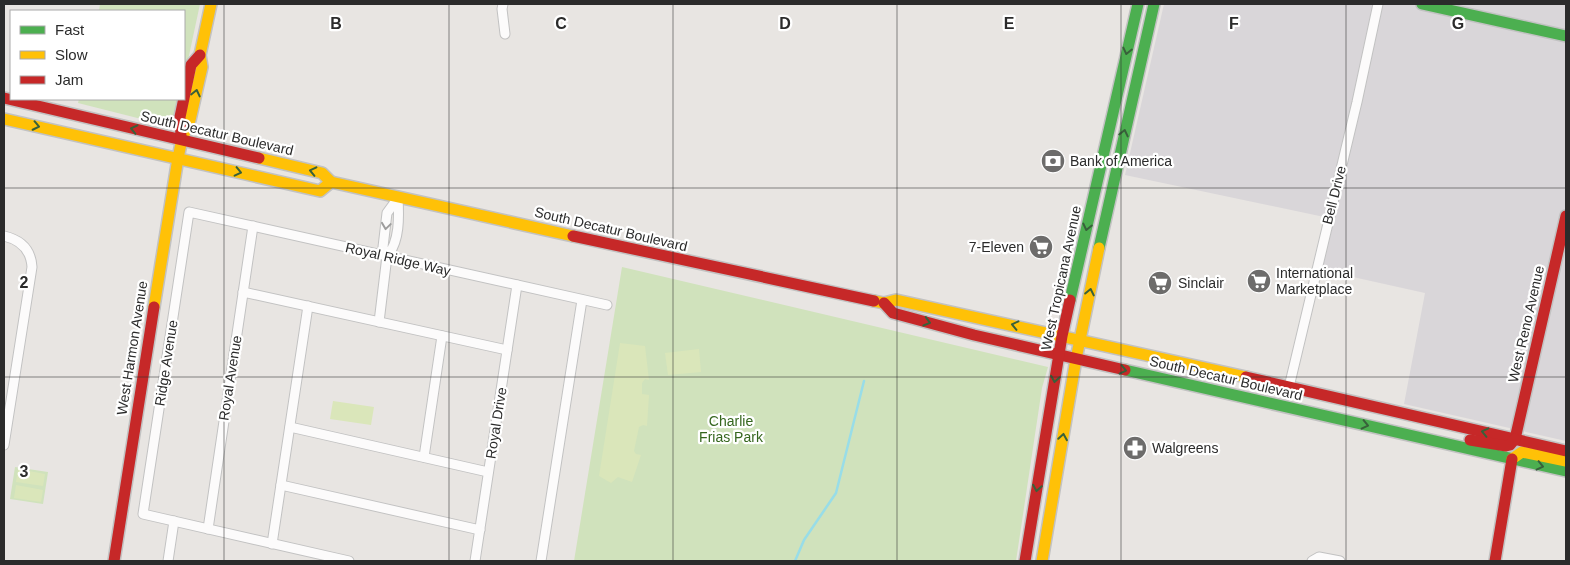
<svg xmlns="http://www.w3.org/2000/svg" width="1570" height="565" font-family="Helvetica,sans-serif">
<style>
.industrial{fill:#d9d6d9}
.green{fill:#d0e2bc}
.pitch{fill:#dae6ba}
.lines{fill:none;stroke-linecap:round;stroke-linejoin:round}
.stream{stroke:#98dde8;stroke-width:2.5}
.street-casing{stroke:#c2c2c2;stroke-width:11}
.fast-casing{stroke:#c2c2c2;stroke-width:14}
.slow-casing{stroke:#c2c2c2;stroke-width:14}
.jam-casing{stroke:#c2c2c2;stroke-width:14}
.street{stroke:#fcfbfb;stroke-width:9}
.fast{stroke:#4caf50;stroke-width:11}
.slow{stroke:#ffc107;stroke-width:11}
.jam{stroke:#c62828;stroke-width:11}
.oneway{stroke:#38603a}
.oneway2{stroke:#9e9d9d}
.grid{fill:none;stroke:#2b2b2b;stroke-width:1;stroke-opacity:0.55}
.labels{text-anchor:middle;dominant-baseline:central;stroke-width:4.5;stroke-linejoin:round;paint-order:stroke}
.street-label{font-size:14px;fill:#2b2b2b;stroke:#fff}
.poi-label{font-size:14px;fill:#2b2b2b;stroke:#fff;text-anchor:start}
.park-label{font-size:14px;fill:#35661e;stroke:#fff}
.grid-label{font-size:16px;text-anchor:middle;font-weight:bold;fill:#2b2b2b;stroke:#fff;stroke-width:4.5;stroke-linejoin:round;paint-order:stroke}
</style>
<rect width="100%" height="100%" fill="#e8e5e2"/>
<polygon class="industrial" points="1164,4 1566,4 1566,441 1404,404 1425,293 1317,269 1329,218 1125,175"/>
<g class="green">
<polygon points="100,4 200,4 184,79 184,11 99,11"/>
<polygon points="79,99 179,99 173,127 78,103"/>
<polygon points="622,267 1048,367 1042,388 1016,561 574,561"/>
<polygon points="15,467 48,472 43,504 10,499"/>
</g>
<g class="pitch">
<polygon points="620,343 645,346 649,380 645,379 642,383 642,394 649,395 647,426 643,425 639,427 634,451 636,454 641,455 632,482 618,477 611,483 599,476"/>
<polygon points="699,349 701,372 668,375 665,353"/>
<polygon points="333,401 374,407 371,425 330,419"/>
<polygon points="18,469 45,474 43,486 16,482"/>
<polygon points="16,485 43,490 41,502 14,498"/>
</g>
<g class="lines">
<polyline class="stream" points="795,561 804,540 836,493 864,381"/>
<g class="street-casing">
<g id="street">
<polyline points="503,4 502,9 505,34"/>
<path d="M4 236C21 240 31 250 32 267L4 445"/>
<polyline points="387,256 383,247 387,213 398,198"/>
<path d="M387 256C400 242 399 216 398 198"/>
<polyline points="243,292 507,350"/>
<polyline points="379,322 387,256"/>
<polyline points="1289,387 1357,102 1378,4"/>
<polyline points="290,427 488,472"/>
<polyline points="424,457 442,336"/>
<polyline points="281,485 480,530"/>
<polyline points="208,529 253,226"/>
<polyline points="272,544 308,306"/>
<polyline points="168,561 174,521"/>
<polyline points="349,561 143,514 189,212 607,305"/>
<polyline points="475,561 517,285"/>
<polyline points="541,561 582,300"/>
<polyline points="1312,561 1319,557 1340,561"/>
</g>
</g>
<g class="fast-casing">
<g id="fast">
<polyline points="1422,4 1566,36"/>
<polyline points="1099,248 1154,4"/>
<polyline points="1070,300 1138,4"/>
<polyline points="1125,370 1566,471"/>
</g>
</g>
<g class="slow-casing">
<g id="slow">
<polyline points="4,119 320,191 331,182"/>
<polyline points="259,158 322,173 331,182 573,236"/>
<polyline points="874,301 884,303 896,300 1246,377"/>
<polyline points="154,307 178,158 182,139 190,120 202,67 200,55 211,4"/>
<polyline points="1512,459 1522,452 1566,461"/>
<polyline points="1042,561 1076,359 1099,248"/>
</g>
</g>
<g class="jam-casing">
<g id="jam">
<polyline points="4,98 259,158"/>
<polyline points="181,137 180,117 191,65 200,55"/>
<polyline points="573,236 874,301"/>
<polyline points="884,303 893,313 974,335 1125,370"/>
<polyline points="1246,377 1566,451"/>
<polyline points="1515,439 1566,216"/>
<polyline points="1470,440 1506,446 1510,445 1515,439"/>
<polyline points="114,561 154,307"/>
<polyline points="1025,561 1062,336 1070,300"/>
<polyline points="1495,561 1512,459"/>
</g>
</g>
<use href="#street" class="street"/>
<use href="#fast" class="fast"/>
<use href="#slow" class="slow"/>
<use href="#jam" class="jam"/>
</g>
<defs><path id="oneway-chevron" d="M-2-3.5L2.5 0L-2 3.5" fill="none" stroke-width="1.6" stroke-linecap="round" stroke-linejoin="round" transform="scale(1.25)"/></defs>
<g class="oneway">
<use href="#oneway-chevron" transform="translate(1127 51) rotate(103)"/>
<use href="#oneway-chevron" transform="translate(196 93) rotate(-77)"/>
<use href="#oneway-chevron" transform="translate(36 126) rotate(12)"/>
<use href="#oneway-chevron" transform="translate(134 129) rotate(-167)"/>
<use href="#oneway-chevron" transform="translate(1124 133) rotate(-77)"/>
<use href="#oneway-chevron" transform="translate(313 171) rotate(-167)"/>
<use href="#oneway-chevron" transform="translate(238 172) rotate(13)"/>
<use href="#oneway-chevron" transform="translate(1087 227) rotate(103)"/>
<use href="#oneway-chevron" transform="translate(1090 292) rotate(-78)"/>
<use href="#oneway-chevron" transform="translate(927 322) rotate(16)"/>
<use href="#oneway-chevron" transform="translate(1015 325) rotate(-167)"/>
<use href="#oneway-chevron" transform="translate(1123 370) rotate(13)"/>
<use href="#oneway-chevron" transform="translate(1055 379) rotate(99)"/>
<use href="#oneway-chevron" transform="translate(1365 425) rotate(13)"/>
<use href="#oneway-chevron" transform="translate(1485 432) rotate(-167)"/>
<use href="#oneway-chevron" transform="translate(1063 437) rotate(-81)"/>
<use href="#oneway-chevron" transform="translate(1540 466) rotate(13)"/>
<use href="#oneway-chevron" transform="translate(1037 488) rotate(99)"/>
</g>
<use class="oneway2" href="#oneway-chevron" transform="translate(386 226) rotate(98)"/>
<path class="grid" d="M224 4V561M449 4V561M673 4V561M897 4V561M1121 4V561M1346 4V561M4 188H1566M4 377H1566"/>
<defs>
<g id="bank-disc" transform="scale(1.25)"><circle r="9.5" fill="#6d6c6b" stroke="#fff"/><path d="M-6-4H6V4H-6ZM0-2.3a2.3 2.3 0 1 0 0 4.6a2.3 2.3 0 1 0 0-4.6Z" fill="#fff"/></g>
<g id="supermarket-disc" transform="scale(1.25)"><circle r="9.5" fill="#6d6c6b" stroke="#fff"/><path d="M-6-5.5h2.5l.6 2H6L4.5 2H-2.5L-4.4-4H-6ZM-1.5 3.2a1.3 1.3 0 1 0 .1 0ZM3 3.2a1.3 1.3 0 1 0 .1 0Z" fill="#fff"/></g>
<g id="pharmacy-disc" transform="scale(1.25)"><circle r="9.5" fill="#6d6c6b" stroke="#fff"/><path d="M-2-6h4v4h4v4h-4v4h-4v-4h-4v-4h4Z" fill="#fff"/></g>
</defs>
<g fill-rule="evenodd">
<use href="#bank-disc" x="1053" y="161"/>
<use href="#supermarket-disc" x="1041" y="247"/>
<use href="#supermarket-disc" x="1259" y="281"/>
<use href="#supermarket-disc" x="1160" y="283"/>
<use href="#pharmacy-disc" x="1135" y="448"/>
</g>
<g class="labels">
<g class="street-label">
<text transform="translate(217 133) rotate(13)">South Decatur Boulevard</text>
<text transform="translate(1334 195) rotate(-76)">Bell Drive</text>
<text transform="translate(611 229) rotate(13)">South Decatur Boulevard</text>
<text transform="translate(398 259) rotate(13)">Royal Ridge Way</text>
<text transform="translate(1061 278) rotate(-78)">West Tropicana Avenue</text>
<text transform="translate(1526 324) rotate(-77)">West Reno Avenue</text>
<text transform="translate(132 348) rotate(-81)">West Harmon Avenue</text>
<text transform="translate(166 363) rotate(-81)">Ridge Avenue</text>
<text transform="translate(230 378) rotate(-81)">Royal Avenue</text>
<text transform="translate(1226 378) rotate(13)">South Decatur Boulevard</text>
<text transform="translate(496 423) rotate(-81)">Royal Drive</text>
</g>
<g class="poi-label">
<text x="1070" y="161">Bank of America</text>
<text x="1024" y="247" text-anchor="end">7-Eleven</text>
<text x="1276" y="273">International<tspan x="1276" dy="16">Marketplace</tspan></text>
<text x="1178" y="283">Sinclair</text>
<text x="1152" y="448">Walgreens</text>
</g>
<g class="park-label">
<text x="731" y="421">Charlie<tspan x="731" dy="16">Frias Park</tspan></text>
</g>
</g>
<g class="grid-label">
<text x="336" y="29">B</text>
<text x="561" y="29">C</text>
<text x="785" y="29">D</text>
<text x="1009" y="29">E</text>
<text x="1234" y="29">F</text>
<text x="1458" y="29">G</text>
<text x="24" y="288">2</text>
<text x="24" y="477">3</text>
</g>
<rect width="1570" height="565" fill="none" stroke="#2b2b2b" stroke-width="10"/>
<rect x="10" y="10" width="175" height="90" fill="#ffffff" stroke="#aaaaaa"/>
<rect x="20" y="26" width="25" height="8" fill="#4caf50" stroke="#aaaaaa"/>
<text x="55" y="35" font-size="15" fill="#2b2b2b">Fast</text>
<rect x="20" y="51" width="25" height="8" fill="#ffc107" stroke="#aaaaaa"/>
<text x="55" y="60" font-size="15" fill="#2b2b2b">Slow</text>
<rect x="20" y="76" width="25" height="8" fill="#c62828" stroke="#aaaaaa"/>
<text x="55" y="85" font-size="15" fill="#2b2b2b">Jam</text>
</svg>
